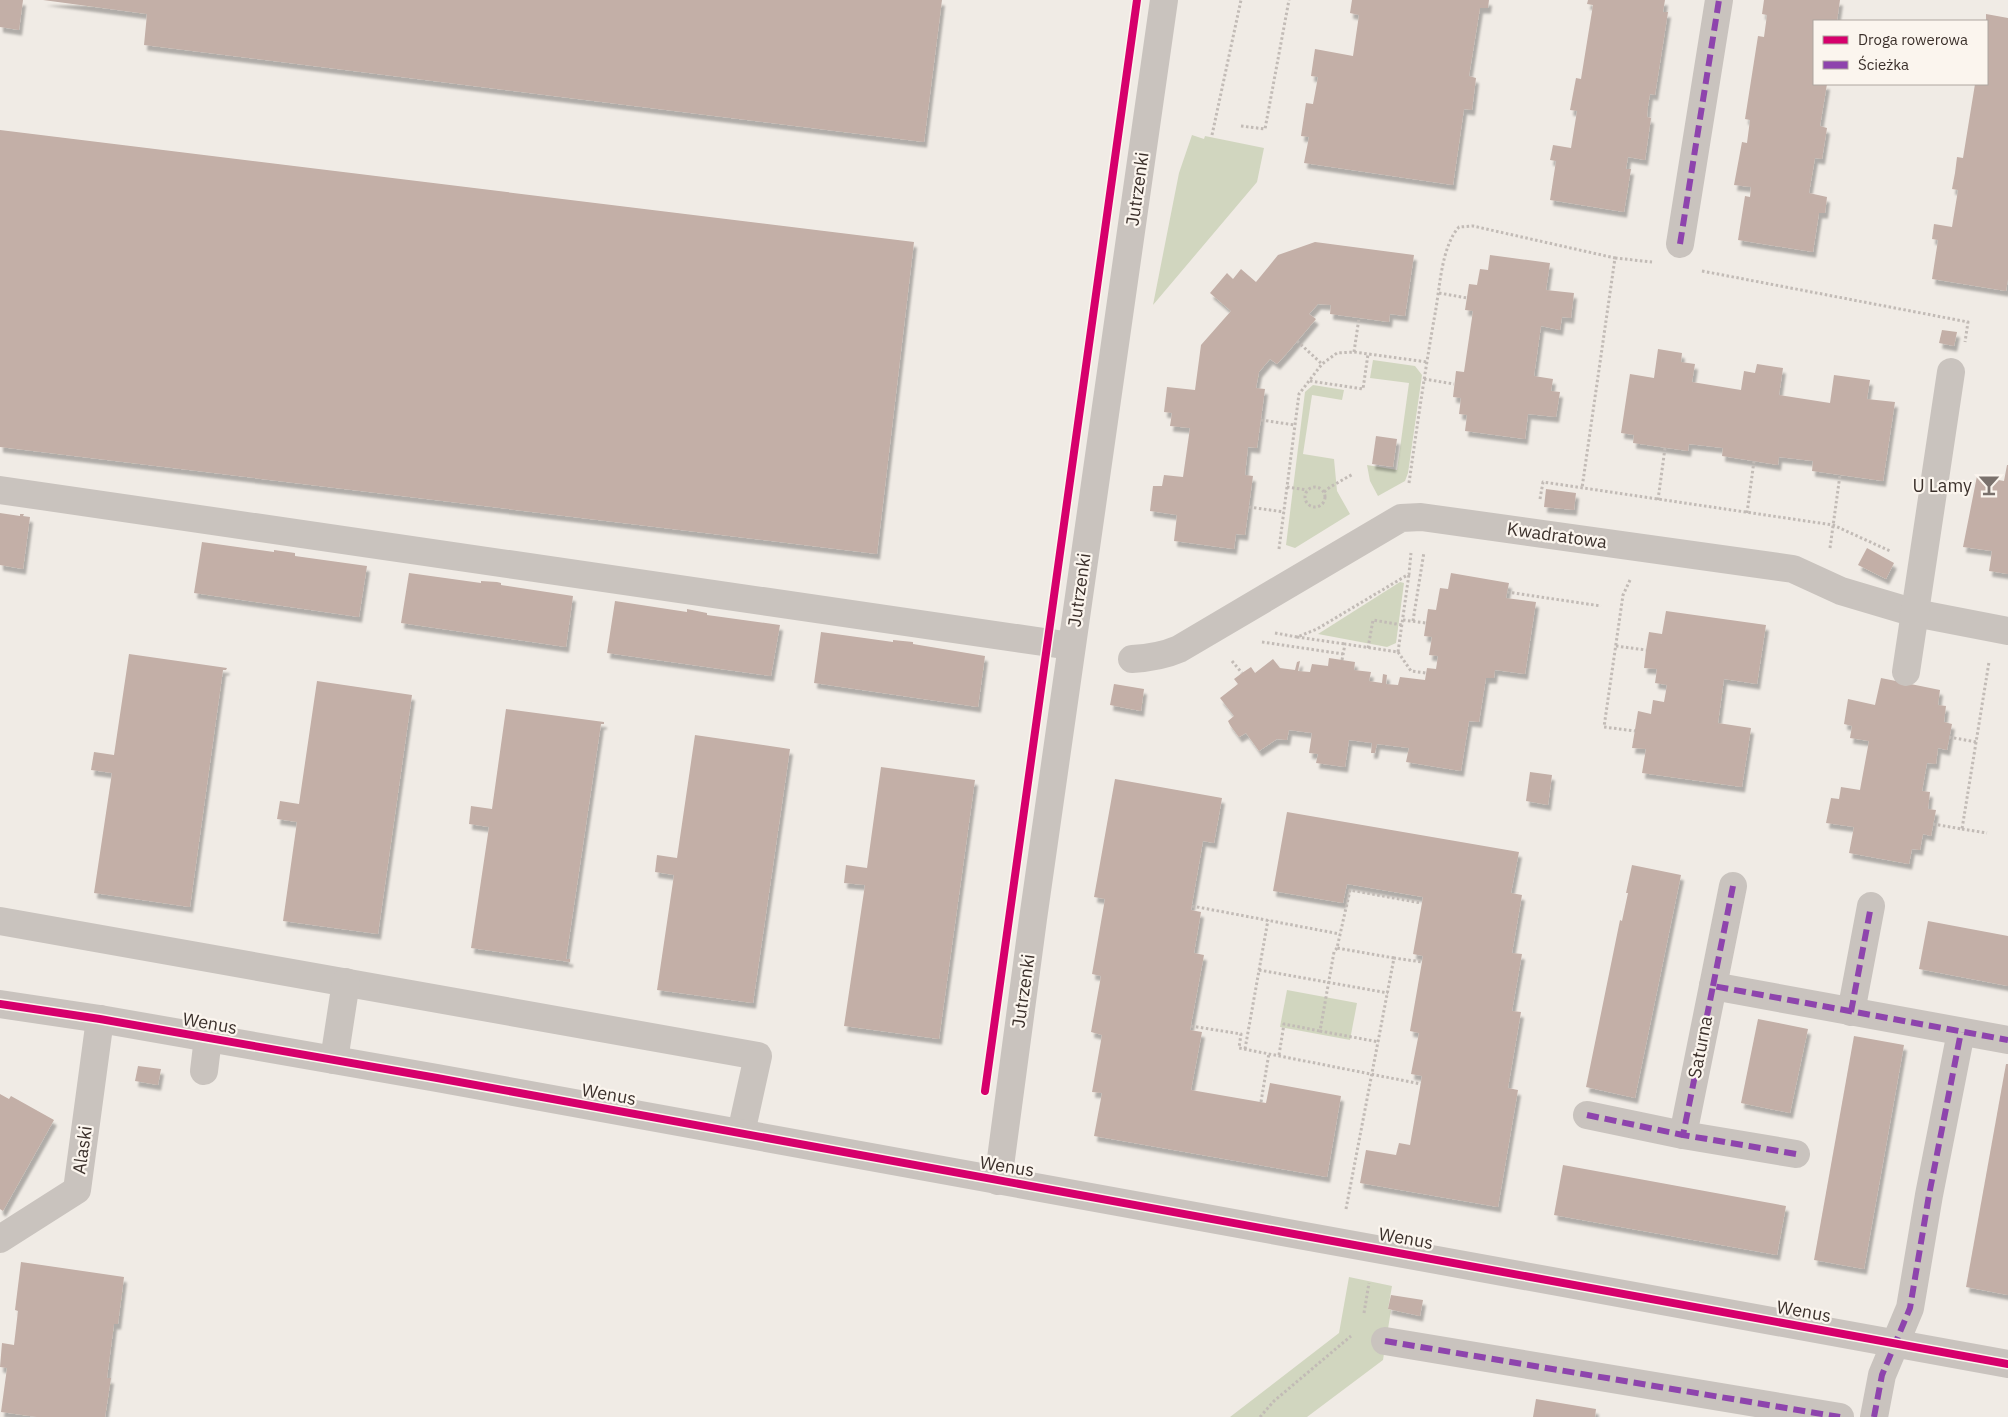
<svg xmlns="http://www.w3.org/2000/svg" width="2008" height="1417" font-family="'IBM Plex Sans',sans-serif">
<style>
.green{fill:#d1d6bf}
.building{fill:#c3afa7;filter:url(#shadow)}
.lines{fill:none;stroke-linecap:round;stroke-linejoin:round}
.path{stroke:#c2bbb6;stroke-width:3;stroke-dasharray:2.5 2.5;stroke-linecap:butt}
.minor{stroke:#c9c3be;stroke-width:28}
.quiet{stroke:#8e44ad;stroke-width:6;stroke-dasharray:12 6;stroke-linecap:butt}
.cycleway-casing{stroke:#fbf5ee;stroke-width:11}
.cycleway{stroke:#d6006c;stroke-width:8}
.labels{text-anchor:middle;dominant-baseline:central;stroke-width:4.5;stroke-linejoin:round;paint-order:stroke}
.street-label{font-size:18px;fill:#3b302b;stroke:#fbf5ee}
.poi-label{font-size:18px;fill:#3b302b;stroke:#fbf5ee;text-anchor:end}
</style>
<defs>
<filter id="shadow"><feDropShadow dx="3" dy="5.5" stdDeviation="1" flood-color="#0004"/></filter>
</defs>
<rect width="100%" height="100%" fill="#f0ebe5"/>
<g class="green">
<polygon points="1192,135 1204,139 1205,136 1264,148 1257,182 1153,305 1179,173"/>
<polygon points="1373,360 1415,366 1422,375 1408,473 1405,481 1378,496 1370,481 1367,465 1397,470 1409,383 1370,378"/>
<polygon points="1313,385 1344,390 1342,400 1312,395 1303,454 1334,459 1337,491 1350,514 1295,548 1286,545 1305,392"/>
<polygon points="1400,582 1404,583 1396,643 1387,647 1318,634"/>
<polygon points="1287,990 1357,1003 1350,1040 1280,1027"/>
<polygon points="1349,1277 1392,1286 1388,1309 1391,1310 1383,1360 1307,1417 1230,1417 1339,1333"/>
</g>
<g class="building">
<polygon points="0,0 23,0 19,30 0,27"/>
<polygon points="43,0 942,0 924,142 144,45 147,14"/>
<polygon points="1352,0 1489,0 1488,8 1480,8 1469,76 1476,78 1472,110 1464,109 1453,185 1304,163 1309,137 1301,136 1306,103 1313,104 1318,77 1311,76 1315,49 1353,56 1359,15 1350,13"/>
<polygon points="1588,0 1665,0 1663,12 1668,12 1655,95 1650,94 1648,106 1647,117 1651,118 1645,160 1628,157 1626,169 1631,169 1624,212 1550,200 1556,161 1550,160 1553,145 1571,148 1577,111 1570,110 1576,78 1581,79 1593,5 1587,4"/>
<polygon points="1764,0 1840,0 1837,21 1814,21 1814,84 1827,84 1820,126 1827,128 1822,159 1815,158 1809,193 1827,197 1825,213 1819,213 1813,252 1738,240 1745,196 1750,197 1751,187 1734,185 1742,142 1747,143 1750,120 1745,119 1758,36 1764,37 1767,15 1762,14"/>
<polygon points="1986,14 2008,18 2008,279 2006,291 1932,279 1938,240 1932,239 1934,224 1952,227 1958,190 1952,189 1955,173 1957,157 1963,158 1975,84 1987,84"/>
<polygon points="0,130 914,242 877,554 0,447"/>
<polygon points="1315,242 1414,255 1405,316 1390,314 1389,322 1330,314 1331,305 1318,304 1309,314 1316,319 1288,352 1277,364 1270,359 1259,372 1256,388 1265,389 1257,448 1248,447 1245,475 1253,476 1245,535 1236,534 1234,549 1174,541 1177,515 1150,511 1153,486 1162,486 1164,475 1183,477 1190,428 1170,426 1172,413 1164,412 1167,387 1195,390 1201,345 1231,311 1210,293 1227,273 1233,279 1241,269 1256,282 1278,255"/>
<polygon points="1490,255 1550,263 1546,290 1574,293 1571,318 1562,317 1560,330 1541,326 1534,376 1553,379 1551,391 1560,392 1556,417 1528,414 1525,439 1465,431 1467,415 1459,414 1461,398 1453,397 1456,371 1464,372 1473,311 1465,310 1469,284 1477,285 1480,269 1488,270"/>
<polygon points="1942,330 1957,332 1954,346 1939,343"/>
<polygon points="1658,349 1682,353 1681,362 1695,364 1692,382 1741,390 1744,371 1755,373 1757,364 1783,368 1779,395 1830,403 1834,375 1870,380 1867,399 1895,402 1883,481 1812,471 1813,461 1779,457 1778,465 1722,456 1723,448 1689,444 1688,451 1633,443 1634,435 1621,433 1630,374 1654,378"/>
<polygon points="1376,436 1397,439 1393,467 1372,464"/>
<polygon points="2007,465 2008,465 2008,574 1989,571 1992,551 1963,547 1977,476 2004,481"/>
<polygon points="1546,489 1576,493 1574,510 1544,507"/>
<polygon points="0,513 20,516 20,514 24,514 23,516 30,517 23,569 0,565"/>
<polygon points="202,542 274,552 274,550 295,553 295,556 367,566 359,617 194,593"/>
<polygon points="1867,548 1894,563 1886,579 1858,565"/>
<polygon points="409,573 481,583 481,581 497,582 501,583 501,585 573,596 566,647 401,623"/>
<polygon points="1451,573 1509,583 1506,598 1536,602 1525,674 1495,670 1494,678 1486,678 1479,722 1469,721 1461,771 1406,762 1409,748 1377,744 1375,753 1371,753 1372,743 1349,740 1345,767 1316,763 1318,754 1309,753 1312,733 1289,730 1287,740 1277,739 1259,751 1246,733 1239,737 1230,725 1228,721 1234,716 1220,698 1238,684 1234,679 1242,673 1251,667 1255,673 1273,659 1280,668 1295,670 1297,662 1300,661 1298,671 1310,672 1312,664 1328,666 1329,658 1355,662 1354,670 1371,672 1369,681 1382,683 1383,674 1387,675 1386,684 1398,685 1400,677 1425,680 1427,668 1436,669 1438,656 1429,655 1432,637 1424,636 1428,609 1436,610 1440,588 1448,589"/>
<polygon points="615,601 687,612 687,609 707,613 707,615 780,625 771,676 607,653"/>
<polygon points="1666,611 1766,625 1757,684 1724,679 1718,723 1751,728 1742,787 1642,773 1646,749 1632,748 1638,711 1651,714 1653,700 1664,702 1667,685 1655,683 1657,669 1644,668 1646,650 1649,632 1662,634"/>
<polygon points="821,632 893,642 893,640 913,642 913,644 985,656 978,707 814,683"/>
<polygon points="129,654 227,668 226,670 223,670 190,907 94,893 112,773 91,770 94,752 114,755"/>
<polygon points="1881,678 1940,690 1938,705 1946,706 1944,722 1952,724 1947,750 1938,748 1936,764 1927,763 1922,791 1930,792 1928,809 1936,810 1931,836 1923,834 1920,850 1912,849 1909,864 1849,853 1854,827 1826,823 1831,798 1839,799 1841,787 1860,790 1869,741 1850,738 1852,726 1844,724 1848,699 1875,705"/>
<polygon points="317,681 412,695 378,934 283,921 297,822 277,819 280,801 299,804"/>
<polygon points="1114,684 1144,689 1141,711 1110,705"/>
<polygon points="506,709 604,722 604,724 601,724 566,959 570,959 570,962 471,948 489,827 469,824 471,806 492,809"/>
<polygon points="695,735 790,749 753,1003 657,990 674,875 655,872 657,855 677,858"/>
<polygon points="881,767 975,780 939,1039 844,1026 865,885 844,883 846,865 867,868"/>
<polygon points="1530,772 1552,775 1548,805 1526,801"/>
<polygon points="1115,779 1222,798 1214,843 1203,841 1191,910 1201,912 1194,953 1204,955 1190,1030 1202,1032 1191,1090 1266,1103 1270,1083 1341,1096 1327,1177 1094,1136 1102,1093 1092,1092 1102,1035 1091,1032 1101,976 1092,974 1105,899 1094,897"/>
<polygon points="1287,812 1519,852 1511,893 1522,895 1512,953 1522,954 1512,1011 1521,1012 1508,1088 1518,1090 1498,1207 1360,1183 1366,1150 1396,1155 1399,1143 1410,1145 1422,1076 1411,1074 1419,1033 1410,1031 1423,956 1413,954 1423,897 1347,884 1343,903 1273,891"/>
<polygon points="1632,865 1681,875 1635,1098 1586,1087 1620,920 1622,921 1628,893 1626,893"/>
<polygon points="1928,921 2008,936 2008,986 1919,969"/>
<polygon points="1758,1019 1808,1029 1790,1113 1741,1103"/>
<polygon points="1854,1036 1904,1045 1864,1269 1814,1260"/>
<polygon points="2006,1064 2008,1064 2008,1295 1966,1287"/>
<polygon points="138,1066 161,1069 158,1085 135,1081"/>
<polygon points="0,1094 9,1099 11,1096 54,1120 3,1211 0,1209"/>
<polygon points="1563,1165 1786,1206 1777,1255 1554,1215"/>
<polygon points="21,1262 124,1277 118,1324 114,1324 107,1378 111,1378 105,1417 37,1417 1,1412 7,1368 0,1367 2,1343 14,1345 18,1311 15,1310"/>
<polygon points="1391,1295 1423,1300 1420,1316 1388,1309"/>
<polygon points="1536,1399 1596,1409 1595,1417 1533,1417"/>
</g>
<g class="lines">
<g class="path">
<polyline points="1241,126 1265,129 1289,0"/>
<polyline points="1212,135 1241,0"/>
<polyline points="1615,258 1652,262"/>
<polyline points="1702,271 1968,322 1965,342"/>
<polyline points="1439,293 1467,298"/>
<polyline points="1297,341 1322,364"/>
<polyline points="1354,352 1359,318"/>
<polyline points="1424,379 1454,384"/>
<polyline points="1310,381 1363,389 1368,354"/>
<polyline points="1261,420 1295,425"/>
<path d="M1409 483C1417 427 1425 370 1435 314 1440 288 1441 247 1459 227L1473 226 1615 258 1582 488"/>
<circle cx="1315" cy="497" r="10"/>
<polyline points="1287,487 1307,490"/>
<polyline points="1324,492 1330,487 1353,474"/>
<polyline points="1540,499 1543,482 1833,525 1890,551"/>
<polyline points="1658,500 1665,448"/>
<polyline points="1249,507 1284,512"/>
<polyline points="1747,513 1754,461"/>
<polyline points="1830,548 1840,475"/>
<polyline points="1279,549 1299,394 1322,364 1337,353 1354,352 1427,362"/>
<polyline points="1630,580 1623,595 1604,727 1635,731"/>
<polyline points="1507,592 1601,606"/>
<polyline points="1403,620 1426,623"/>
<polyline points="1413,621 1424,552"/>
<polyline points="1275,633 1297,637 1317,629 1409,574 1411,553"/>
<polyline points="1297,637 1345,644"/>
<polyline points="1262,642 1343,654"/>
<polyline points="1616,646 1646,650"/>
<polyline points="1368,648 1373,620 1402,625"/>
<polyline points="1398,652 1411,671 1426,673"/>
<polyline points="1342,660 1345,644 1398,652 1409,574"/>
<polyline points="1232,661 1242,673"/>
<polyline points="1949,737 1976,742"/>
<polyline points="1933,824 1962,829 1989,662"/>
<polyline points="1962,829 1987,833"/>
<polyline points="1192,906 1340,934"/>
<polyline points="1337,948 1334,952 1320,1031 1379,1042"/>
<polyline points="1394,958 1337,948 1350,890 1421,903"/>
<polyline points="1259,970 1388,993"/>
<polyline points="1191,1026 1241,1034 1239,1048 1421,1084"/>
<polyline points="1245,1049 1268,920"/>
<polyline points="1279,1055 1284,1024 1320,1031"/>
<polyline points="1261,1102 1269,1053"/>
<polyline points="1346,1209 1394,958 1422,962"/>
<polyline points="1364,1313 1369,1283"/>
<polyline points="1260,1417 1274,1401 1351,1336"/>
</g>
<g class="minor">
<polyline points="1680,244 1719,0"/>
<polyline points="0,490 1071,646"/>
<path d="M1132 659C1149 658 1163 656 1179 649L1401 518 1421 517 1793 569 1841 591 1915 613 2008 631"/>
<polyline points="1906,672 1951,372"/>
<polyline points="0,921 758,1056 741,1133"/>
<polyline points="1713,986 1733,886"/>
<polyline points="0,1004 100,1019 437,1078 2008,1364"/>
<polyline points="1851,1012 1871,906"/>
<polyline points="334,1060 346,982"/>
<polyline points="204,1071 208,1038"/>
<polyline points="1587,1115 1683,1135"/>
<polyline points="1796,1154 1683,1135 1713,986 2008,1040"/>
<polyline points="998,1181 1033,919 1164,0"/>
<polyline points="0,1239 77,1190 100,1019"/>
<polyline points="1385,1341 1840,1417"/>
<polyline points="1874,1417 1882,1375 1910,1308 1929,1195 1961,1032"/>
</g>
<g class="quiet">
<polyline points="1680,244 1719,0"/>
<polyline points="1713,986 1733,886"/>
<polyline points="1851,1012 1871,906"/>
<polyline points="1587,1115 1683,1135"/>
<polyline points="1796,1154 1683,1135 1713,986 2008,1040"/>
<polyline points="1385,1341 1840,1417"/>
<polyline points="1874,1417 1882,1375 1910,1308 1929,1195 1961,1032"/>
</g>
<g class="cycleway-casing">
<g id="cycleway">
<polyline points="0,1004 100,1019 437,1078 2008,1364"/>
<polyline points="985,1091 1137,0"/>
</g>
</g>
<use href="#cycleway" class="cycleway"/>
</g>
<defs>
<g id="bar-bare" transform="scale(1.725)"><path d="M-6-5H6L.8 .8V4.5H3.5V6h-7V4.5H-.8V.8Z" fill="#7a716c" stroke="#fbf5ee" stroke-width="2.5" paint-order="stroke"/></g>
</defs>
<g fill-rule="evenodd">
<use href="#bar-bare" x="1989" y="485"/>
</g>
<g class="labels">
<g class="street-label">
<text transform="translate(1137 189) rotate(-82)">Jutrzenki</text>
<text transform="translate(1557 535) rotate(8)">Kwadratowa</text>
<text transform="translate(1079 590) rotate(-82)">Jutrzenki</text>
<text transform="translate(1023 991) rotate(-82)">Jutrzenki</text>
<text transform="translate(210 1023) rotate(10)">Wenus</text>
<text transform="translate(1700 1047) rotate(-79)">Saturna</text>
<text transform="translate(609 1094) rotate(10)">Wenus</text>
<text transform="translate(82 1150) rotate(-82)">Alaski</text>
<text transform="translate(1007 1166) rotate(9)">Wenus</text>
<text transform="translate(1406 1238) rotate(10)">Wenus</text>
<text transform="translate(1804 1311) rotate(10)">Wenus</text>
</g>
<g class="poi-label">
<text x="1972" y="485">U Lamy</text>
</g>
</g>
<rect x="1813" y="20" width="175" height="65" fill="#fbf5ee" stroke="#aea6a0"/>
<rect x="1823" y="36" width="25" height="8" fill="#d6006c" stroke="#aea6a0"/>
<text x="1858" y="45" font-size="15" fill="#3b302b">Droga rowerowa</text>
<rect x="1823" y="61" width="25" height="8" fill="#8e44ad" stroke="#aea6a0"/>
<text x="1858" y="70" font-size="15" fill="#3b302b">Ścieżka</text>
</svg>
